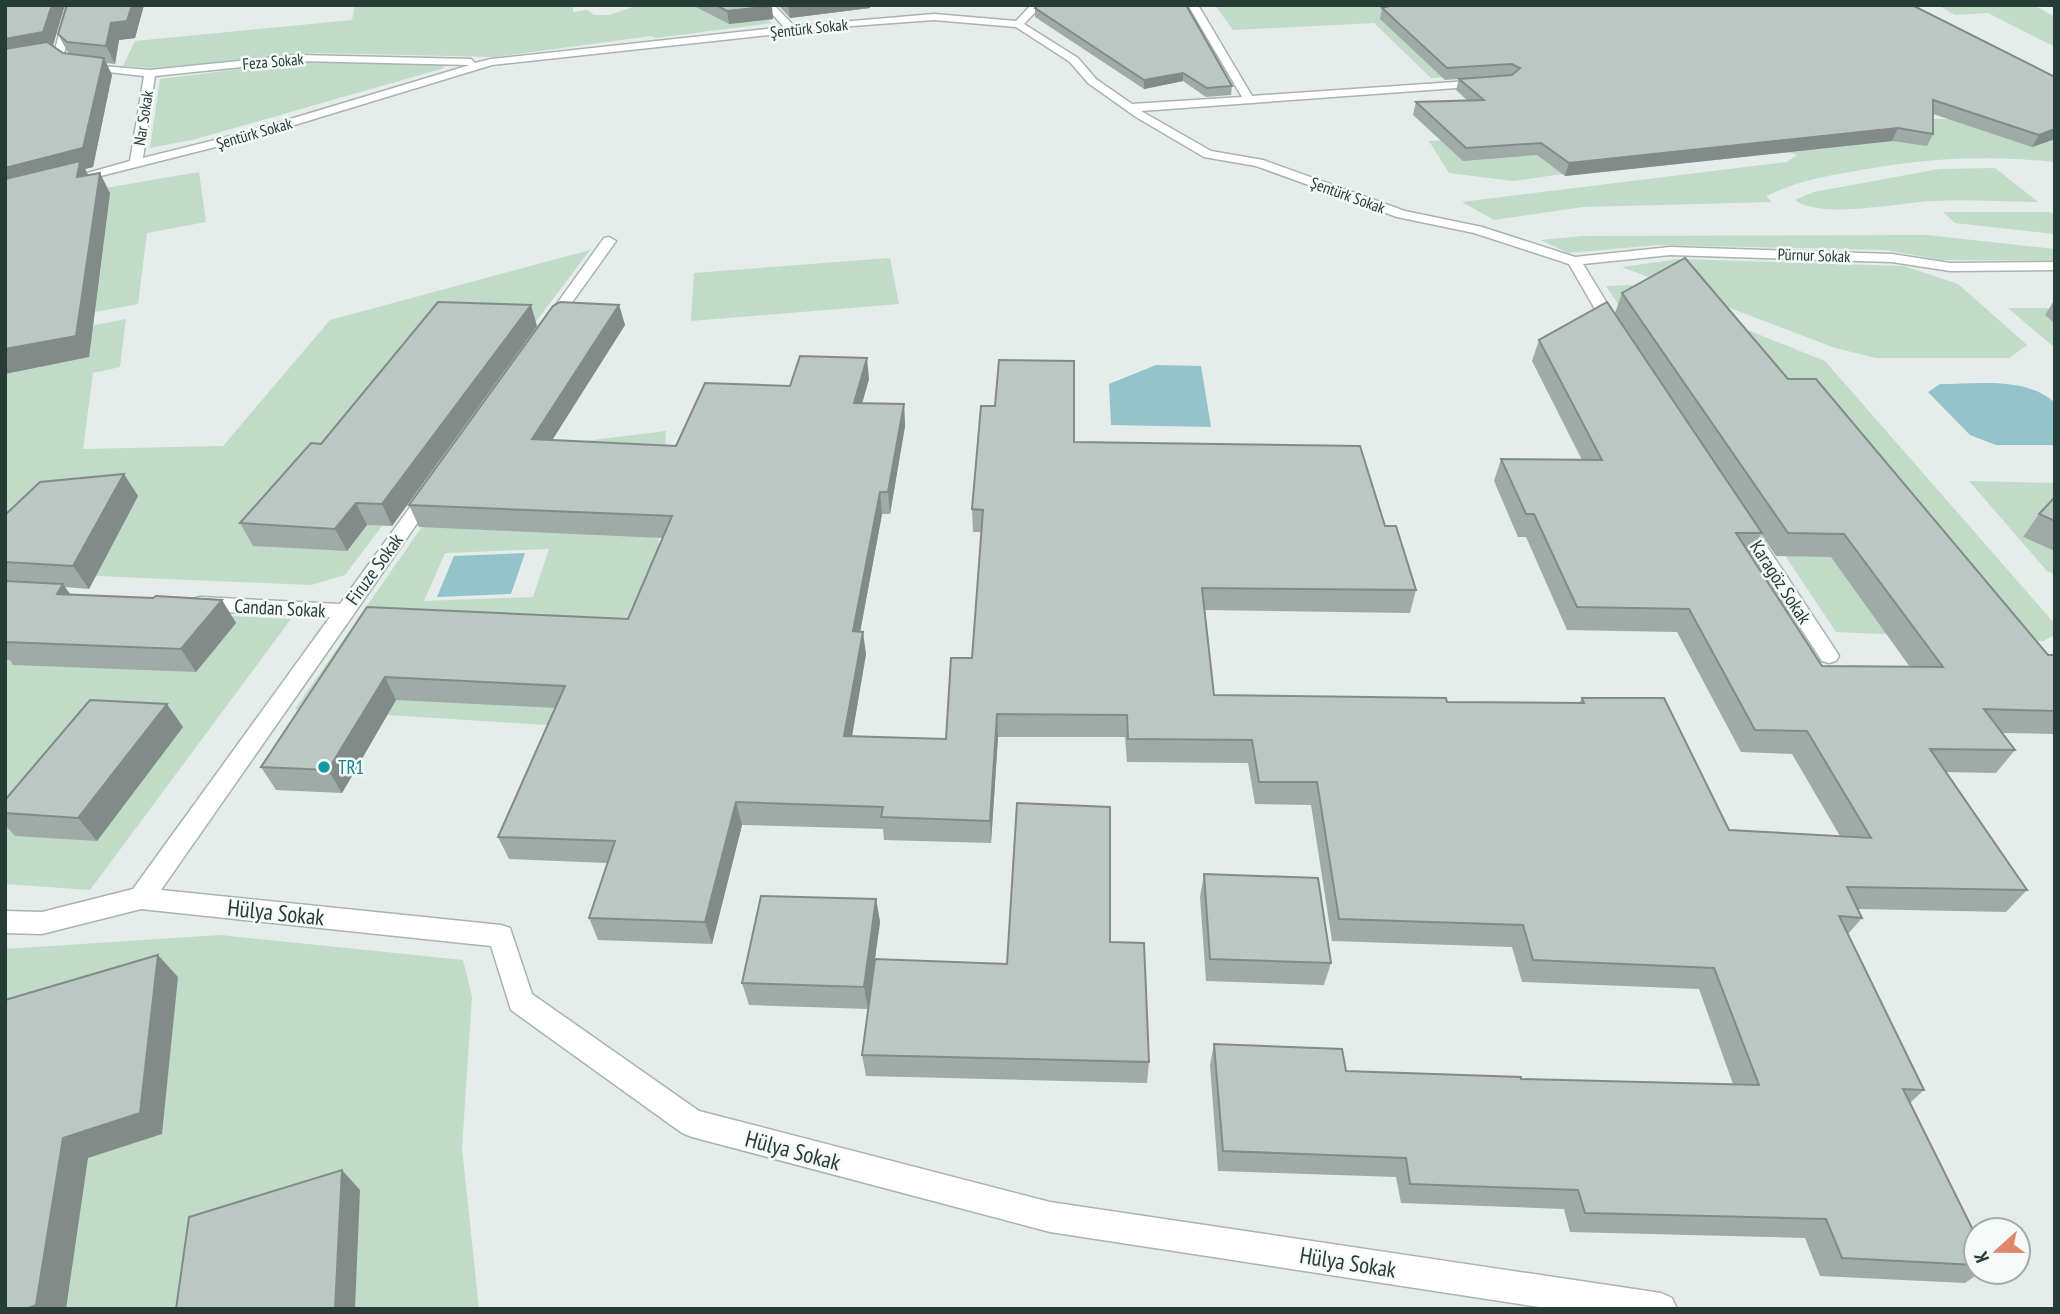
<svg xmlns="http://www.w3.org/2000/svg" width="2060" height="1314" font-family="'PT Sans Narrow',sans-serif">
<style>
.green{fill:#c0dbc7;fill-rule:evenodd}
.water{fill:#93c3cb}
.lines{fill:none;stroke-linecap:round;stroke-linejoin:round}
.minor-casing{stroke:#a8b4b0;stroke-width:3}
.minor{fill:#fff;fill-rule:evenodd}
.wall{fill:#a0aba7;fill-rule:evenodd}
.shaded-wall{fill:#828b88}
.building{fill:#bac7c2;stroke:#828b88;stroke-width:2}
.culture-dot{fill:#0f9aa8;stroke:#f5f9f7;stroke-width:2.5}
.labels{text-anchor:middle;dominant-baseline:central;stroke-width:5;stroke-linejoin:round;paint-order:stroke}
.far-street-label{font-size:16px;fill:#263c36;stroke:#f5f9f7}
.street-label{font-size:19px;fill:#263c36;stroke:#f5f9f7}
.culture-label{font-size:19px;fill:#0d838f;stroke:#f5f9f7;text-anchor:start}
.near-street-label{font-size:23px;fill:#263c36;stroke:#f5f9f7}
</style>
<rect width="100%" height="100%" fill="#e5ece9"/>
<g class="green">
<polygon points="355,5 573,5 573,12 587,10 594,15 610,15 638,5 758,5 771,23 656,38 651,36 495,57 312,53 155,68 123,66 135,41 352,20"/>
<polygon points="1215,5 1543,5 1481,76 1431,78 1374,23 1233,30"/>
<polygon points="1937,5 2033,5 2055,17 2055,47 1988,13 1955,15"/>
<polygon points="295,62 443,65 444,68 196,139 150,148 160,79"/>
<path d="M1853 119H2055V162C1982 155 1927 158 1855 171 1821 177 1798 181 1766 196L1772 202 1583 207 1494 220 1462 202 1787 162 1797 155 1765 145 1513 181 1449 173 1429 141Z"/>
<path d="M1995 168 2038 202C2004 202 1969 199 1934 201 1901 202 1821 220 1795 200L1814 192 1939 169Z"/>
<polygon points="199,172 206,222 147,233 138,304 5,329 5,205"/>
<polygon points="1943,212 2050,212 2055,215 2055,234 1955,223"/>
<polygon points="1927,235 2055,249 2055,261 1941,260 1886,250 1659,245 1568,253 1541,240 1583,236"/>
<polygon points="590,250 345,575 311,585 5,572 5,343 126,319 120,367 93,373 83,449 223,446 330,320"/>
<polygon points="890,258 899,304 691,321 694,273"/>
<polygon points="1679,259 1904,266 1958,284 2027,345 2009,358 1876,358 1835,348 1622,267"/>
<polygon points="1634,285 1825,361 2055,624 2055,635 2043,641 1836,632 1606,286"/>
<polygon points="2008,308 2055,308 2055,348"/>
<path d="M666 431 658 555 577 727 295 709 472 455ZM549 549 533 597 424 601 445 553Z"/>
<polygon points="1969,481 2055,483 2055,575 2047,571"/>
<polygon points="5,605 291,619 90,890 5,884"/>
<polygon points="220,935 463,960 472,997 462,1148 479,1309 5,1309 5,949"/>
</g>
<g class="water">
<polygon points="1156,365 1201,366 1211,427 1111,425 1109,384"/>
<path d="M1940 384C1977 384 2026 376 2055 403V445H1996L1970 435 1928 392Z"/>
<polygon points="525,553 511,594 437,597 454,556"/>
</g>
<g class="lines">
<g class="minor-casing">
<g id="minor">
<polygon points="67,5 77,5 64,53 59,56 54,53"/>
<path d="M764 5H774L794 26 934 14 1016 21 1031 5H1042L1024 24 1078 58 1096 79 1132 104 1242 97 1188 5H1198L1252 96 1484 80 1489 83 1484 86 1141 111 1211 151 1263 160 1405 211 1482 227 1575 257 1670 247 1892 254 1950 263 2055 262V270L1950 271 1892 262 1670 255 1583 264 1622 328 1614 333 1606 328 1569 264 1474 233 1397 217 1256 166 1204 157 1136 117 1088 83 1070 62 1016 27 934 20 852 26 492 65 255 137 65 185 59 181 130 161 144 76 81 69 76 66 77 64 150 70 299 55 471 59 475 63 491 59 784 27ZM299 61 470 65 247 132 143 158 155 76Z"/>
<polygon points="609,237 616,241 553,329 543,329 540,326 543,323 604,238"/>
<polygon points="430,487 439,492 161,890 501,925 510,928 532,994 699,1111 1050,1202 1661,1293 1672,1298 1677,1309 1552,1309 1050,1232 692,1137 682,1133 511,1010 491,946 141,909 42,934 5,933 5,911 42,912 133,889 330,617 200,611 193,609 190,604 193,599 200,597 340,604 424,488"/>
<polygon points="1741,516 1748,518 1836,651 1839,656 1836,661 1829,663 1822,661 1732,522"/>
</g>
</g>
<use href="#minor" class="minor"/>
</g>
<g class="wall">
<polygon points="132,5 144,5 135,38 119,40 115,64 106,63 112,75 93,167 85,169 88,175 110,193 89,357 53,46 63,53 70,54 67,51 58,34"/>
<polygon points="692,5 771,5 773,19 729,24"/>
<polygon points="778,5 870,5 870,8 790,18"/>
<polygon points="1035,8 1232,86 1231,95 1206,97 1183,81 1144,89 1035,17"/>
<polygon points="1382,8 2055,77 2055,139 2032,147 1933,114 1933,134 1927,146 1892,141 1565,176 1537,155 1463,161 1413,115 1416,102 1468,101 1456,90 1459,79 1445,80 1380,19"/>
<path d="M1622 293 1788 379 2048 655H2055V734L2002 733 2015 750 1996 773 1946 772 2027 890 2006 912 1858 909 1862 918 1848 934 1924 1090 1910 1103 1976 1236V1272H1981L1965 1283 1820 1276 1805 1238 1570 1232 1564 1209 1401 1203 1396 1177 1218 1171 1210 1065 1214 1044 1346 1071 1521 1079 1733 1084 1699 989 1522 982 1512 947 1332 941 1311 805 1255 804 1248 763 1127 762 1125 737H998L991 843 884 840 883 829 742 825 712 944 598 940 589 918 607 863 509 859 498 837 556 708 396 700 342 793 276 790 261 767 367 607 628 619 663 538 419 527 409 505 619 305 625 325 552 440 676 446 790 386 869 379 862 403 904 404 905 426 890 514H882L860 632 866 654 852 737 946 739 972 658 981 532H973L972 509 1074 442 1385 526 1416 590 1410 613 1205 610 1214 695 1447 702 1579 703 1582 698 1729 830 1840 836 1792 754 1741 752 1677 632 1567 630 1526 537H1518L1494 481 1501 459 1582 460 1532 361 1539 340 1615 313ZM1761 534 1776 556 1831 557 1910 667 1822 666 1751 555Z"/>
<polygon points="2055,299 2055,324 2045,315"/>
<polygon points="537,326 392,526 367,525 347,551 253,546 240,523 321,444"/>
<polygon points="138,496 89,589 65,587 70,595 222,600 236,623 196,672 13,665 10,660 5,660 5,515"/>
<polygon points="2055,497 2055,551 2023,537 2039,514"/>
<polygon points="183,727 97,841 15,836 5,825 5,800"/>
<polygon points="1204,874 1331,963 1324,985 1206,981 1200,897"/>
<polygon points="876,899 880,922 868,1009 749,1005 742,983"/>
<polygon points="1110,942 1149,1062 1147,1083 866,1076 862,1055"/>
</g>
<g class="shaded-wall">
<polygon points="52,5 65,5 52,49 5,58 5,39"/>
<polygon points="132,5 144,5 135,38 119,40 115,64 106,46 111,23"/>
<polygon points="788,5 870,5 870,8 790,18"/>
<polygon points="772,6 773,19 729,24 727,11"/>
<polygon points="104,58 112,75 93,167 85,169 91,180 77,177 5,190 5,168"/>
<polygon points="1183,73 1183,81 1144,89 1144,80"/>
<polygon points="1898,128 1892,141 1565,176 1569,163"/>
<polygon points="2055,129 2055,139 2032,147 2039,135"/>
<polygon points="100,173 110,193 89,357 5,374 5,349"/>
<polygon points="531,305 537,326 392,526 382,504"/>
<polygon points="619,305 625,325 539,461 532,439"/>
<polygon points="867,358 869,379 856,425 854,403"/>
<polygon points="904,404 905,426 890,514 888,492"/>
<polygon points="124,474 138,496 89,589 73,566"/>
<polygon points="880,492 882,514 856,654 853,631"/>
<polygon points="356,503 367,525 347,551 335,529"/>
<polygon points="63,584 79,607 57,594"/>
<polygon points="222,600 236,623 196,672 181,649"/>
<polygon points="863,632 866,654 848,759 844,736"/>
<polygon points="385,677 396,700 342,793 328,770"/>
<polygon points="167,704 183,727 97,841 78,818"/>
<polygon points="997,714 998,737 991,843 990,821"/>
<polygon points="736,802 742,825 712,944 705,922"/>
<polygon points="876,899 880,922 868,1009 864,987"/>
<polygon points="158,955 178,977 162,1134 88,1158 66,1309 27,1309 63,1138"/>
<polygon points="342,1170 360,1190 355,1309 335,1309"/>
</g>
<g class="building">
<polygon points="5,5 52,5 43,32 5,39"/>
<polygon points="67,5 132,5 127,21 111,23 106,46 67,42 58,34"/>
<polygon points="716,5 771,5 772,6 727,11"/>
<polygon points="1038,5 1186,5 1232,86 1207,88 1183,73 1144,80 1035,8"/>
<polygon points="1393,5 1912,5 2055,77 2055,129 2039,135 1933,100 1933,134 1898,128 1569,163 1541,143 1466,148 1416,102 1484,100 1459,79 1512,75 1520,68 1512,64 1447,68 1382,8"/>
<polygon points="47,42 63,53 104,58 83,148 5,168 5,49"/>
<polygon points="80,161 77,177 100,173 76,336 5,349 5,179"/>
<polygon points="1685,258 1788,379 1816,379 2048,655 2055,655 2055,711 1984,709 2015,750 1930,749 2027,890 1847,887 1862,918 1839,916 1924,1090 1903,1089 1976,1236 1976,1265 1842,1258 1826,1219 1585,1213 1578,1190 1410,1184 1406,1158 1223,1151 1214,1044 1342,1049 1346,1071 1521,1077 1521,1079 1759,1085 1714,968 1533,960 1523,925 1339,919 1317,782 1259,782 1252,740 1128,739 1127,715 997,714 990,821 881,817 883,807 736,802 705,922 589,918 615,841 498,837 565,686 385,677 328,770 261,767 367,607 628,619 672,516 409,505 553,306 560,302 619,305 532,439 676,446 705,383 790,386 800,356 867,358 854,403 904,404 888,492 880,492 853,631 863,632 844,736 946,739 951,658 972,658 983,510 972,509 981,406 995,406 999,360 1074,361 1074,442 1360,446 1385,526 1396,526 1416,590 1202,588 1214,695 1446,698 1447,702 1584,703 1582,698 1664,698 1729,830 1871,838 1807,731 1755,730 1689,609 1577,607 1534,514 1526,514 1501,459 1602,460 1539,340 1607,302 1762,533 1736,533 1822,666 1943,667 1844,534 1788,533 1622,293"/>
<polygon points="438,302 531,305 382,504 356,503 335,529 240,523 311,443 321,444"/>
<polygon points="124,474 73,566 5,562 5,515 40,482"/>
<polygon points="2055,497 2055,521 2039,514"/>
<polygon points="5,581 63,584 57,594 153,598 156,596 222,600 181,649 5,642"/>
<polygon points="90,700 167,704 78,818 5,813 5,800"/>
<polygon points="1017,803 1110,807 1110,942 1144,943 1149,1062 862,1055 875,959 1007,964"/>
<polygon points="1204,874 1318,878 1331,963 1210,959"/>
<polygon points="761,896 876,899 864,987 742,983"/>
<polygon points="158,955 140,1113 63,1138 36,1305 27,1309 5,1309 5,1000"/>
<polygon points="342,1170 335,1309 176,1309 189,1217"/>
</g>
<circle class="culture-dot" cx="324" cy="767" r="7"/>
<g class="labels">
<g class="far-street-label">
<text transform="translate(809 28) rotate(-6)">Şentürk Sokak</text>
<text transform="translate(273 61) rotate(-5)">Feza Sokak</text>
<text transform="translate(143 118) rotate(-81)">Nar Sokak</text>
<text transform="translate(254 133) rotate(-16)">Şentürk Sokak</text>
<text transform="translate(1348 195) rotate(20)">Şentürk Sokak</text>
<text transform="translate(1814 255) rotate(2)">Pürnur Sokak</text>
</g>
<g class="street-label">
<text transform="translate(374 569) rotate(-54)">Firuze Sokak</text>
<text transform="translate(1781 582) rotate(57)">Karagöz Sokak</text>
<text transform="translate(280 608) rotate(3)">Candan Sokak</text>
</g>
<g class="culture-label">
<text x="338" y="767">TR1</text>
</g>
<g class="near-street-label">
<text transform="translate(276 912) rotate(6)">Hülya Sokak</text>
<text transform="translate(793 1150) rotate(15)">Hülya Sokak</text>
<text transform="translate(1348 1262) rotate(9)">Hülya Sokak</text>
</g>
</g>
<rect width="2060" height="1314" fill="none" stroke="#263c36" stroke-width="14"/>
<g transform="translate(1997 1251) rotate(249)"><circle r="33" fill="#f5f9f7" stroke="#a2adaa" stroke-width="2"/>
<path d="M0-5L12 26L0 18L-12 26Z" fill="#e3876c"/>
<text y="-10" font-size="19" font-weight="bold" text-anchor="middle" fill="#263c36">K</text>
</g>
</svg>
